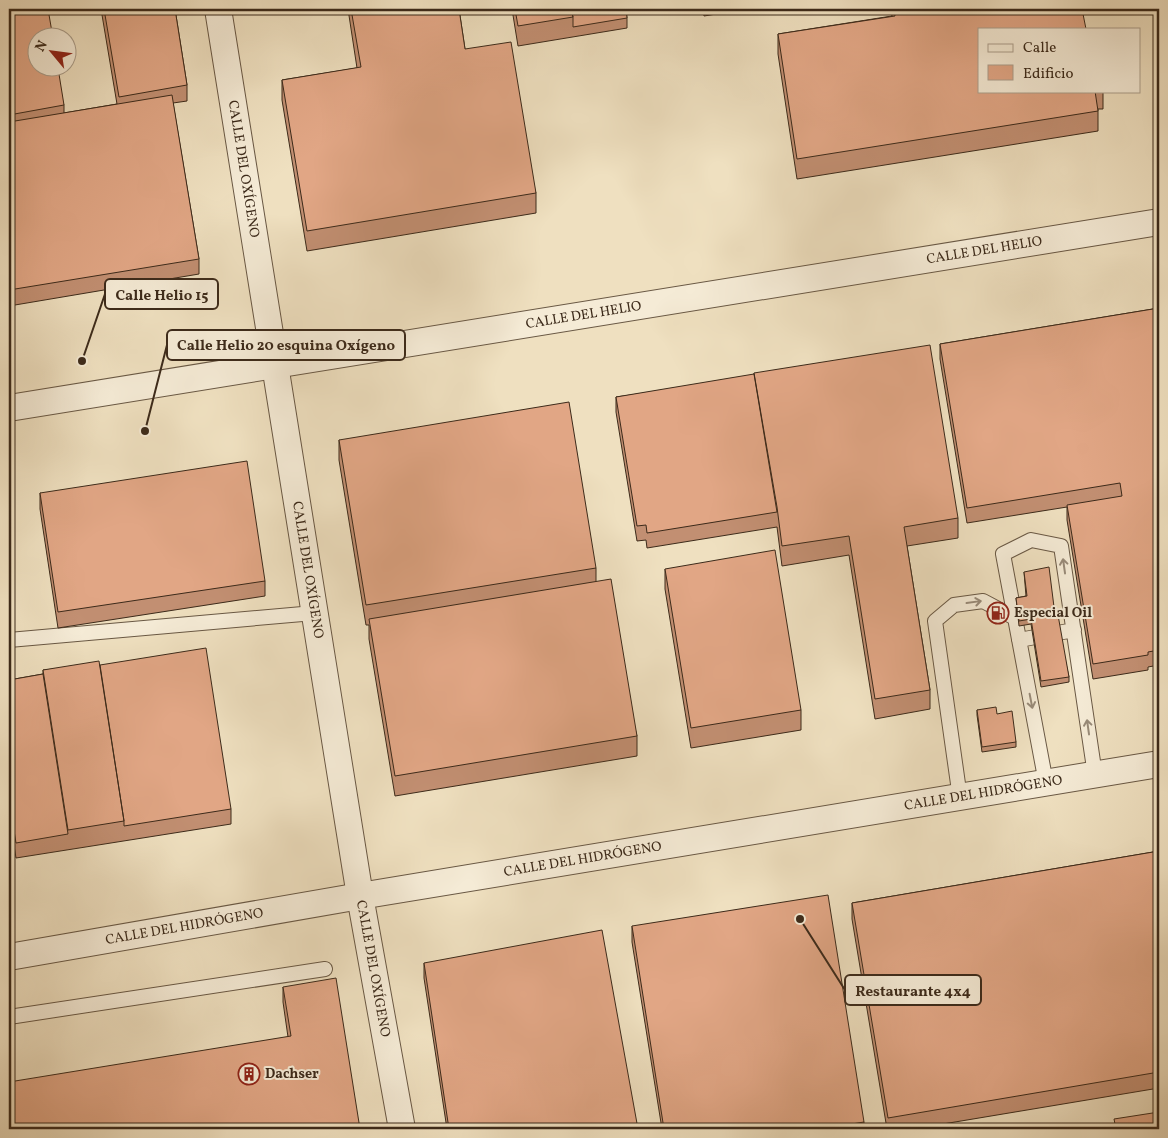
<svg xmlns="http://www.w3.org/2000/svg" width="1168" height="1138" viewBox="0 0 1168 1138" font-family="Vollkorn,serif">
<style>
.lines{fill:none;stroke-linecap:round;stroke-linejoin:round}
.service-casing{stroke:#695844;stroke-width:16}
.minor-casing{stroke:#695844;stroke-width:28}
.service{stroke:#f5ebd6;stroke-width:14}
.minor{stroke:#f5ebd6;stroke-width:26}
.wall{fill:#c28f72;stroke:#3c2a1a}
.building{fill:#e1a685;stroke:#3c2a1a}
.oneway{stroke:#988a78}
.labels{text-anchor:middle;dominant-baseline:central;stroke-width:4;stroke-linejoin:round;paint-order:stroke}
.street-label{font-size:14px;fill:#3c2a1a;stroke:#f5ebd6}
.poi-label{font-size:14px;font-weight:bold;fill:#3c2a1a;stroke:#f5ebd6;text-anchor:start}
.leader{fill:none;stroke:#3c2a1a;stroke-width:2}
.callout-dot{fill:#3c2a1a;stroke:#f5ebd6;stroke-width:2}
.callout{fill:#f5ebd6;stroke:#3c2a1a;stroke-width:2}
.callout-label{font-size:15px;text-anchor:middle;font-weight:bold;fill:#3c2a1a}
</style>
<rect width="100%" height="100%" fill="#efe0c0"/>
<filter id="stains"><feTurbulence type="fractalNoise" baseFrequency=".004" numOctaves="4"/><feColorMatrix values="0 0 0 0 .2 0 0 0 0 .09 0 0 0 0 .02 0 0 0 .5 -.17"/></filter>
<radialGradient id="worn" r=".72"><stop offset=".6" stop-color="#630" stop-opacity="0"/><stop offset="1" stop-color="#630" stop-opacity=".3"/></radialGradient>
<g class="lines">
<g class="service-casing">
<path id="service" d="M9 640 314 613
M1019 640 1074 630
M1046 783 1003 554 1031 540 1061 546 1095 775
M960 798 935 621 954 605 983 601 1015 618
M9 1017 325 969"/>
</g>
<g class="minor-casing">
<g id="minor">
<path id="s1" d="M218 9 360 896 402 1129"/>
<path id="s2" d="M9 408 1159 222"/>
<path id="s3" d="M9 957 360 896 1159 764"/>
</g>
</g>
<use href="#service" class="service"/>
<use href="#minor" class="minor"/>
</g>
<path class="wall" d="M9 9 64 105V113L117 104 101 9H175L187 85V101L173 103 199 259V274L9 306Z
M348 9H459L465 49 536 193V213L307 251 282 100V80L357 68Z
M512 9H626L627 18V28L518 46Z
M703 9H747L704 16Z
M891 9H1082L979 91H1103V109H1098V131L797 179 778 54V34L892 16Z
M1159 308V665L1148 667V670L1093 679 1067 520V507L967 523 940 359V344Z
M754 373 958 518V538L907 546 930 690V709L875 719 849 555 782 566 777 527 647 548 646 540 637 541 616 412V397L754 378Z
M339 440 596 568V582L637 736V756L395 796 369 639V625H366L339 460Z
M40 493 265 581V596L58 628 40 509Z
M665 569 801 710V730L691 748 665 589Z
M1024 572 1055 615 1069 677V682L1041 687 1031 624 1019 626 1016 598 1026 596Z
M100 665 231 809V824L16 858 9 814V680L43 674V670Z
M977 710 997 714 1016 742V747L982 752 977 715Z
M1159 851V1088L913 1129H887L852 919V903Z
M632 926 864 1122V1129H662L632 942Z
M424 963 638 1129H447L424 978Z
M283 987 360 1129 288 1037 283 1002Z"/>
<path class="building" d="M9 9H48L53 38H38V68H58L64 105 9 115Z
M104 9H175L187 85 119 97Z
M351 9H459L465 49 511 42 536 193 307 231 282 80 361 67Z
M515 9H571L573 17 518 26Z
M571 9H626L627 18 573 27V17Z
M894 9H1082L1086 29H979V91H1095L1098 111 797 159 778 34 895 16Z
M172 95 199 259 9 290V122Z
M1159 308V650L1148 652V655L1093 664 1067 505 1122 496 1120 483 967 508 940 344Z
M930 345 958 518 904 527 930 690 875 699 849 536 782 546 777 507 754 373Z
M754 374 777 512 647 533 646 525 637 526 616 397Z
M569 402 596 568 366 605 339 440Z
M247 461 265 581 58 612 40 493Z
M775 550 801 710 691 728 665 569Z
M1049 567 1055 615H1058L1069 677 1041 681 1031 619 1019 621 1016 598 1027 596 1024 572Z
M611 579 637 736 395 776 369 619Z
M206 648 231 809 124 826V821L100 665Z
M99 661 124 821 68 830 43 670Z
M43 674 68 834 16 843 9 799V680Z
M996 707 997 714 1012 711 1016 742 982 747 977 710Z
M1159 851V1072L888 1118 852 903Z
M828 895 864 1122 821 1129H664L632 926Z
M602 930 638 1129H449L424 963Z
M336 978 360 1129H9V1082L291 1036 283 987Z
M1159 1112V1129H1116L1114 1119Z"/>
<defs><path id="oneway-shaft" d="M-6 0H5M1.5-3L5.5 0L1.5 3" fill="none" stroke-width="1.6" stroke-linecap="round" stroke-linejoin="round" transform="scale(1.25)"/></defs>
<g class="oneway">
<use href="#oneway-shaft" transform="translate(1064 566) rotate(-98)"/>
<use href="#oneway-shaft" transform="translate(974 602) rotate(-8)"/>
<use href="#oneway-shaft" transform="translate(1031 701) rotate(79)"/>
<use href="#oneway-shaft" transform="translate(1088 727) rotate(-98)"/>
</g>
<defs>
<g id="fuel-ring" transform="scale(1.125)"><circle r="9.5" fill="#f5ebd6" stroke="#8f2418" stroke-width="1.5"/><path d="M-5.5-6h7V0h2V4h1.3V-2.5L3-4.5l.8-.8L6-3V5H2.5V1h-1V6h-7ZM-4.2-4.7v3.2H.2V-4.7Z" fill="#8f2418"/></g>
<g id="building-ring" transform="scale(1.125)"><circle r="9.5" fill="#f5ebd6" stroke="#8f2418" stroke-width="1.5"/><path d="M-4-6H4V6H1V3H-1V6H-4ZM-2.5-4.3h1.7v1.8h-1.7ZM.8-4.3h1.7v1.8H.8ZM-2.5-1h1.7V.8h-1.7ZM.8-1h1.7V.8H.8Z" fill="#8f2418"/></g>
</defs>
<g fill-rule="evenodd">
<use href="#fuel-ring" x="998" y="613"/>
<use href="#building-ring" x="249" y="1074"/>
</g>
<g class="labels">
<g class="street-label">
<text stroke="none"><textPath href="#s1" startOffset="162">CALLE DEL OXÍGENO</textPath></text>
<text stroke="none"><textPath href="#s2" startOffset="988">CALLE DEL HELIO</textPath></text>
<text stroke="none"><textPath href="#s2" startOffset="582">CALLE DEL HELIO</textPath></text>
<text stroke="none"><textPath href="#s1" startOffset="568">CALLE DEL OXÍGENO</textPath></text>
<text stroke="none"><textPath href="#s3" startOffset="988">CALLE DEL HIDRÓGENO</textPath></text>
<text stroke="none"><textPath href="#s3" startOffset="582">CALLE DEL HIDRÓGENO</textPath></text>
<text stroke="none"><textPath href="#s3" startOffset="178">CALLE DEL HIDRÓGENO</textPath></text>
<text stroke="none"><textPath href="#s1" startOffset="972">CALLE DEL OXÍGENO</textPath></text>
</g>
<g class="poi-label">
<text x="1014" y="613">Especial Oil</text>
<text x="265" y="1074">Dachser</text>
</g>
</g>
<path class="leader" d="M82 361L105 294M145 431L167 345M800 919L845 990"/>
<g class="callout-dot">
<circle cx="82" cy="361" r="5"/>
<circle cx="145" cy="431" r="5"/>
<circle cx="800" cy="919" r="5"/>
</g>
<g class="callout">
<rect x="105" y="279" width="113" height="30" rx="5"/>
<rect x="167" y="330" width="238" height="30" rx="5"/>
<rect x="845" y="975" width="136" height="30" rx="5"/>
</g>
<g class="callout-label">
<text x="162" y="300">Calle Helio 15</text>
<text x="286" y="350">Calle Helio 20 esquina Oxígeno</text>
<text x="913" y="996">Restaurante 4x4</text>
</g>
<rect width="1168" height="1138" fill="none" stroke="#efe0c0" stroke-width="30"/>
<rect x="10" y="10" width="1148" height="1118" fill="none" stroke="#3c2a1a" stroke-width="2.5"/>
<rect x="15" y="15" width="1138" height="1108" fill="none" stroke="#3c2a1a"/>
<rect x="978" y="28" width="162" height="65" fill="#f5ebd6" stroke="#ab9e8b"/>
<rect x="988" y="44" width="25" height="8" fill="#f5ebd6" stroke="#ab9e8b"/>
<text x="1023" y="52" font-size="15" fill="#3c2a1a">Calle</text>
<rect x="988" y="65" width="25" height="15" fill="#e1a685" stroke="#ab9e8b"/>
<text x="1023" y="78" font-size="15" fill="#3c2a1a">Edificio</text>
<g transform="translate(52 52) rotate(299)"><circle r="24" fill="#f5ebd6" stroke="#ab9e8b"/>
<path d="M0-4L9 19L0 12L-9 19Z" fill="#8f2418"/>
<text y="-8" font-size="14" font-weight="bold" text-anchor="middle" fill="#3c2a1a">N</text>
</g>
<rect width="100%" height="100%" filter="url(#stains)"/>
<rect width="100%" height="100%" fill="url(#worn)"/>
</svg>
